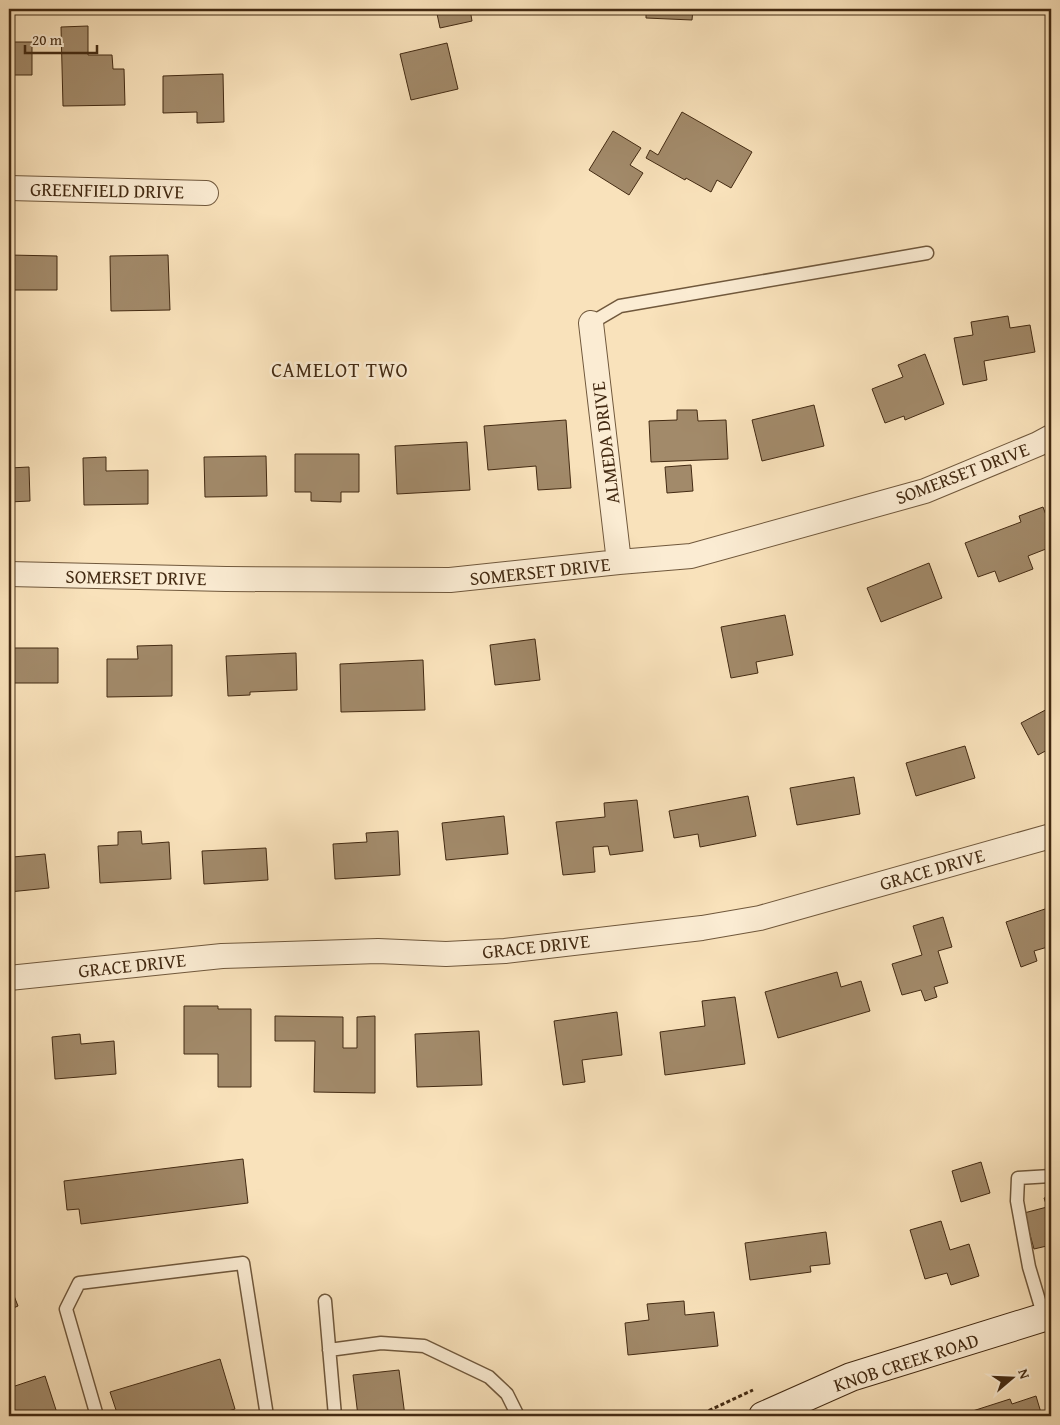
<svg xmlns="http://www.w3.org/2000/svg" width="1060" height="1425" viewBox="0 0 1060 1425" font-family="'Gentium Book Plus',serif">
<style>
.building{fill:#a28a6a;stroke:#432a12}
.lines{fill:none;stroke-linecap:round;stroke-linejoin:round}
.service-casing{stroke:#70583c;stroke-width:15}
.minor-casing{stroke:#70583c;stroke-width:26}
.secondary-casing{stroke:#432a12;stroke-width:30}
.path{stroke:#432a12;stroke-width:3;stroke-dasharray:4 2.5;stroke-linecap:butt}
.service{stroke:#fbecd3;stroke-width:12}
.minor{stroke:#fbecd3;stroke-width:24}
.secondary{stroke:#fbecd3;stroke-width:28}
.labels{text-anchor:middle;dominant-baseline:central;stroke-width:5;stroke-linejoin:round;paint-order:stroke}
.street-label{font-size:19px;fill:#432a12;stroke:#fbecd3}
.neighbourhood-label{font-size:20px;letter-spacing:1px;fill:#432a12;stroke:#fbecd3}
</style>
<rect width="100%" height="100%" fill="#f9e2bb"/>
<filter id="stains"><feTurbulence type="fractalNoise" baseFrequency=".004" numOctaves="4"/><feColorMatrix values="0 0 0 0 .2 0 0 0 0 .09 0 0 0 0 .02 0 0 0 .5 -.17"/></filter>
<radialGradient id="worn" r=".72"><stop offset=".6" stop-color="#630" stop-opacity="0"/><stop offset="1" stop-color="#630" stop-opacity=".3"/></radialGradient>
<path class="building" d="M436 9H470L472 21 440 28Z
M646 9H693L692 20 646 18Z
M88 26V55H112L113 69H124L125 105 63 106 61 27Z
M9 42H32V75H9Z
M447 43 458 89 411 100 400 54Z
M223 74 224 122 197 123V112L163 113V76Z
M682 112 752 152 731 188 717 180 711 192 686 178 685 180 646 158 650 150 658 155Z
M613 131 641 148 630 165 643 173 629 195 589 170Z
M9 255 57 256V290H9Z
M168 255 170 310 111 311 110 256Z
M1008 316 1010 328 1030 325 1035 352 984 361 987 380 963 385 954 338 973 335 971 322Z
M925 354 944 404 905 420 904 416 885 423 872 389 903 377 898 365Z
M814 405 824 446 762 461 752 420Z
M677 410H697L698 421 726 420 728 459 651 462 649 421 677 420Z
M566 420 571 488 538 490 536 466 488 470 484 426Z
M467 442 470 490 397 494 395 446Z
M295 454H359V492H341V502L311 501V492H295Z
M266 456 267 496 205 497 204 457Z
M106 457V471L148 470V504L84 505 83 458Z
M691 465 693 491 667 493 665 467Z
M29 467 30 501 9 502V468Z
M1043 507 1051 528V547L1028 556 1033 569 999 582 995 571 978 577 965 543 1021 522 1019 516Z
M929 563 942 598 881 622 867 588Z
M785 615 793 655 756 662 758 673 731 678 721 627Z
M535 639 540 680 495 685 490 645Z
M172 645V696L107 697V659H138L137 646Z
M9 648H58V683H9Z
M296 653 297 690 250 692V695L228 696 226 656Z
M423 660 425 710 341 712 340 664Z
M1051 707V748L1038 755 1021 723Z
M965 746 975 778 916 796 906 763Z
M854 777 860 814 797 825 790 788Z
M748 796 756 836 700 847 698 834 674 838 669 811Z
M637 800 643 851 610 855 608 846 593 847 595 872 563 875 556 822 605 817 604 803Z
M504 816 508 854 446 860 442 823Z
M141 831 142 844 169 842 171 879 100 883 98 846 118 845V832Z
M398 831 400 875 335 879 333 844 367 842 366 833Z
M9 844H12L13 857 45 854 49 888 9 892Z
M266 848 268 880 204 884 202 851Z
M1051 907V946L1034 951 1037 961 1021 967 1006 922Z
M943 917 952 947 938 951 948 983 934 987 937 997 925 1001 921 990 902 995 892 964 922 955 913 926Z
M837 972 841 987 861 981 870 1011 778 1038 765 992Z
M735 997 745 1064 665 1075 660 1032 705 1026 702 1001Z
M184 1006H218V1009H251V1087H218V1054H184Z
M617 1012 622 1055 582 1060 585 1082 563 1085 554 1021Z
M275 1016 343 1017V1048H357V1017L375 1016V1093L314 1092 315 1041H275Z
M479 1031 482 1085 417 1087 415 1034Z
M80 1034 81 1044 114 1041 116 1074 55 1079 52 1037Z
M9 1037 11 1080H9Z
M243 1159 248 1203 81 1224 79 1209 67 1210 64 1181Z
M981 1162 990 1193 961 1202 952 1171Z
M1051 1196V1245L1034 1249 1024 1213 1047 1207 1044 1198Z
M941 1221 950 1250 969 1244 979 1276 951 1285 947 1273 925 1279 910 1230Z
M826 1232 830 1264 810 1266 811 1272 750 1280 745 1243Z
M9 1283 18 1306 9 1310Z
M684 1301 685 1315 714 1312 718 1346 628 1355 625 1323 649 1320 647 1304Z
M220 1359 235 1409 212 1416H118L110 1392Z
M399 1370 405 1416H358L353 1375Z
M45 1376 58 1416H9V1388Z
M1036 1396 1042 1416H957L1010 1399 1012 1404Z"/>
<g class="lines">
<g class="service-casing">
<path id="service" d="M591 323 620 306 927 253
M325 1301 335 1416
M1044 1317 1029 1267 1017 1201 1018 1178 1051 1176
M329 1350 381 1343 424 1346 489 1377 507 1394 518 1416
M97 1416 66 1309 79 1283 243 1263 267 1416"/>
</g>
<g class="minor-casing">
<path id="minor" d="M9 188 206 193
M591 323 619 562
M9 574 226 579 450 580 619 562 691 556 925 491 1038 444 1051 437
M9 978 222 956 378 951 446 954 505 951 702 928 760 918 1051 836"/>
</g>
<g class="secondary-casing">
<path id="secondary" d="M763 1416 851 1377 1051 1315"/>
</g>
<path class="path" d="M697 1416 753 1390"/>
<use href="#service" class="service"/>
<use href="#minor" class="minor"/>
<use href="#secondary" class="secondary"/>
</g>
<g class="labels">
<g class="street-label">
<text transform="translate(107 190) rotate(1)">GREENFIELD DRIVE</text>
<text transform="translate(605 443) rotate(-97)">ALMEDA DRIVE</text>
<text transform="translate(962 473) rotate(-21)">SOMERSET DRIVE</text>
<text transform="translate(540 571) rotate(-6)">SOMERSET DRIVE</text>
<text transform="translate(136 577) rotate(1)">SOMERSET DRIVE</text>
<text transform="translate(932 869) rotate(-16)">GRACE DRIVE</text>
<text transform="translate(536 946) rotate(-6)">GRACE DRIVE</text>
<text transform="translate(132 965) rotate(-6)">GRACE DRIVE</text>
<text transform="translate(906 1362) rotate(-18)">KNOB CREEK ROAD</text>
</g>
<g class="neighbourhood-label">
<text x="340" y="369">CAMELOT TWO</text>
</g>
</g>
<rect width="1060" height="1425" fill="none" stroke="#f9e2bb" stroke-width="30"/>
<rect x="10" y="10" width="1040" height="1405" fill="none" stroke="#432a12" stroke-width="2.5"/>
<rect x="15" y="15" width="1030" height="1395" fill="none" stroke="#432a12"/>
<g transform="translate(1012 1378) rotate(71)" stroke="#fbecd3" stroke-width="4" paint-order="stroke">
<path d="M0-4L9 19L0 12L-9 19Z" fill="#432a12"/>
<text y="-8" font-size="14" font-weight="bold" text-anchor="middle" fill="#432a12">N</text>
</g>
<path d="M25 45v8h72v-8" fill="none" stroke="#432a12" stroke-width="2.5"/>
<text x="32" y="45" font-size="15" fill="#432a12" stroke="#fbecd3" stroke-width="4" paint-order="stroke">20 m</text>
<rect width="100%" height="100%" filter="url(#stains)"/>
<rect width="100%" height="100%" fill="url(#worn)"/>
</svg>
